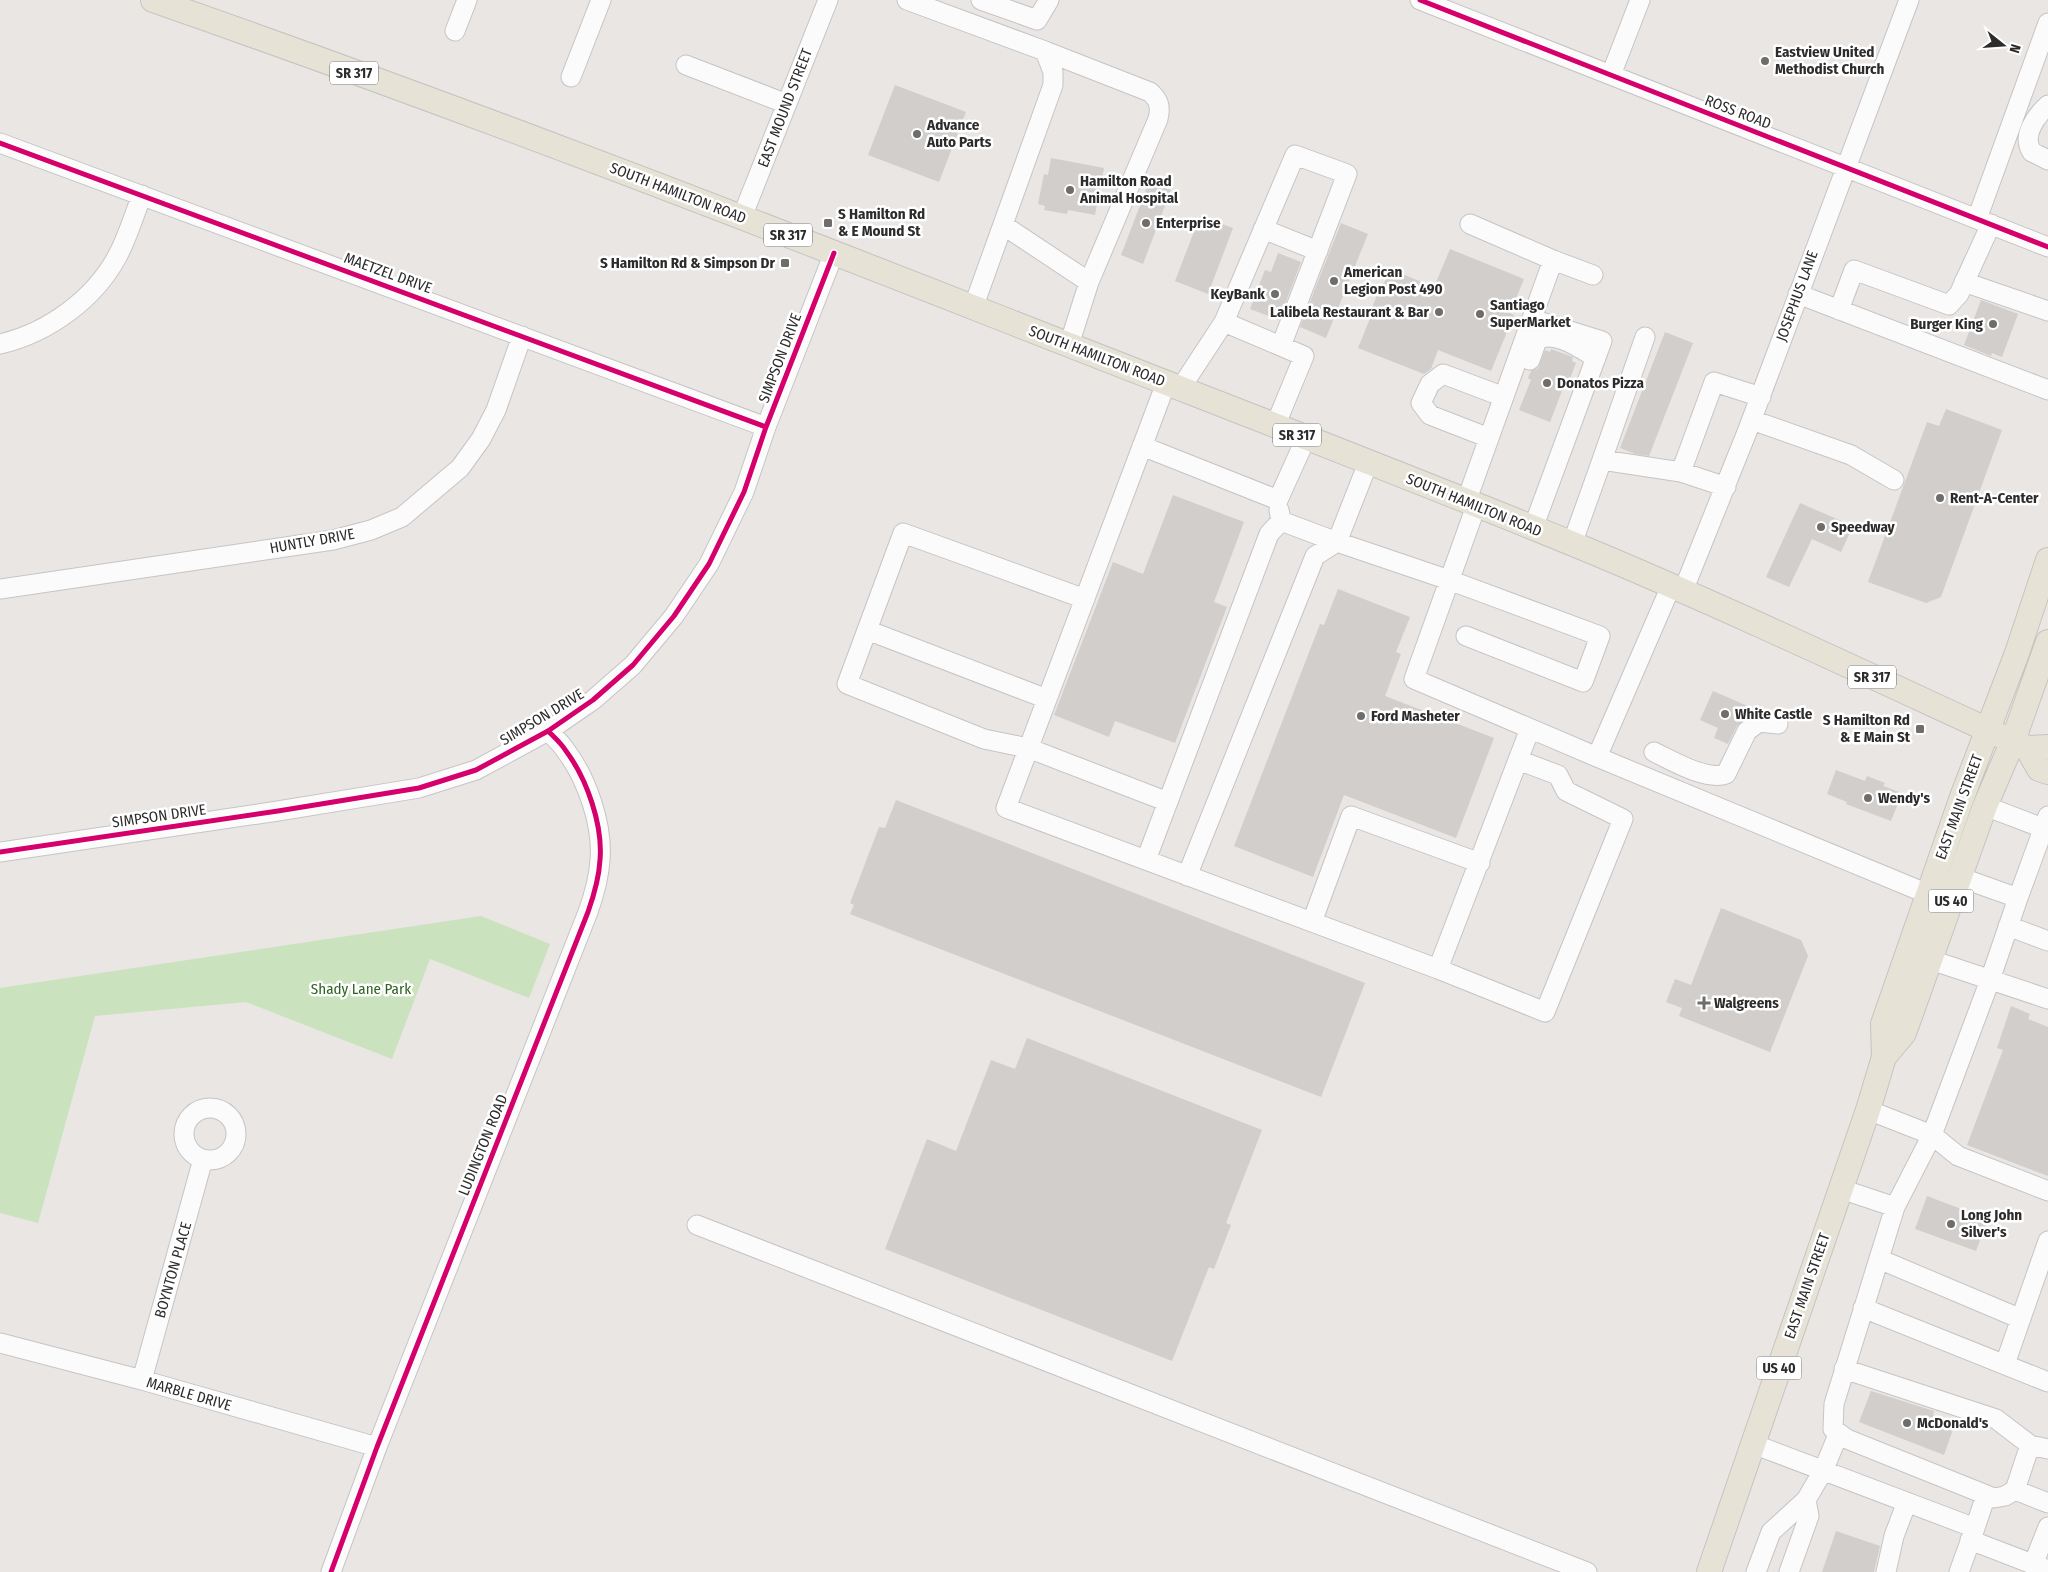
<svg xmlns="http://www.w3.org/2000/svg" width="2048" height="1572" viewBox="0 0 2048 1572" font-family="'Fira Sans Condensed',sans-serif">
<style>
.green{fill:#cbe2bf}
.building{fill:#d1cecc}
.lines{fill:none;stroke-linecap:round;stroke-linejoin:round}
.minor-casing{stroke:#c6c4c5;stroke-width:21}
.major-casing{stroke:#c5c4c2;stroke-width:26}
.minor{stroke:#fcfbfb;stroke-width:19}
.major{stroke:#e6e3d6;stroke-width:24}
.cycleway-casing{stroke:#fff;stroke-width:8}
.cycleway{stroke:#d6006c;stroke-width:5}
.poi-dot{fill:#6e6d6c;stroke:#fff;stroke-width:2}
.labels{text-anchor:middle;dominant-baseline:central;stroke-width:5;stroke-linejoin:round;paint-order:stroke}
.shield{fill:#fff;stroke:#6b6b6b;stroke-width:1}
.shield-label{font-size:14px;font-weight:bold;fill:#2c2c2c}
.poi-label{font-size:15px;font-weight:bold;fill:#2c2c2c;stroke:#fff;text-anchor:start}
.street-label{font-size:15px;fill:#2c2c2c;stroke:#fff}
.park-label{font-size:15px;fill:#2c6421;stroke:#fff}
</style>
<rect width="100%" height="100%" fill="#e9e6e3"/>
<path class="green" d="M481 916 550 944 529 998 430 959 392 1059 246 1002 95 1016 38 1223 0 1213V988Z"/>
<path class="building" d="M895 85 966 112 939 182 868 155Z
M1051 158 1104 168 1095 215 1068 210 1067 214 1044 210 1045 206 1038 204 1044 174 1048 175Z
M1149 182 1171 190 1143 264 1121 255Z
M1200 216 1233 228 1208 294 1175 281Z
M1341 223 1368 234 1326 338 1300 327Z
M1450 249 1524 279 1510 313 1514 315 1491 371 1438 350 1431 369 1424 374 1358 348 1373 311 1371 310 1382 283H1384L1390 269 1434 287Z
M1278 253 1301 262 1279 320 1250 309 1265 270 1271 272Z
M1981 300 2018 314 2002 357 1992 353 1991 356 1964 345Z
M1665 332 1693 343 1649 456 1635 454 1620 448Z
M1551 349 1573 357 1572 361 1576 363 1568 384 1565 383 1550 422 1519 410 1531 380 1528 378 1531 371 1538 368 1545 350 1550 352Z
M1946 409 2002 430 1941 597 1926 603 1868 582 1927 422 1939 426Z
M1173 495 1244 522 1214 602 1227 607 1175 743 1115 721 1109 737 1054 715 1113 562 1143 574Z
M1800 503 1853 526 1841 552 1812 539 1789 587 1766 577Z
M1338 589 1410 617 1396 652 1401 654 1385 696 1494 738 1456 838 1344 795 1313 877 1234 846 1320 624 1324 625Z
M1713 691 1750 707 1745 719 1737 726 1728 744 1714 738 1718 728 1700 720Z
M1836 770 1865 781 1867 776 1885 783 1883 786 1902 793 1891 821 1846 804 1847 802 1827 794Z
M896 800 1365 983 1321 1097 850 914 854 905 850 903 879 827 885 828Z
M1721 908 1801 940 1808 956 1770 1052 1679 1016 1682 1008 1666 1002 1675 979 1691 985Z
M2011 1006 2030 1014 2028 1019 2048 1027V1176L1967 1145 2003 1050 1997 1048Z
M1027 1038 1262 1130 1226 1223 1231 1225 1214 1269 1209 1267 1172 1361 885 1249 927 1139 956 1151 991 1060 1015 1069Z
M1927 1196 1988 1219 1976 1251 1915 1229Z
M1871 1391 1934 1411 1933 1415 1955 1424 1944 1455 1859 1422Z
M1836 1531 1880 1546 1874 1572H1822Z"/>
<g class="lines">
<g class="minor-casing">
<path id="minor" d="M907 0 1045 51 1053 72V85L973 308
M981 0 1037 20 1049 0
M1420 0 2048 247
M455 31 467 0
M1045 51 1150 92C1159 100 1161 107 1158 119L1089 282
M686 65 787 104
M1611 75 1640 0
M571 77 601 0
M2048 105C2036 116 2021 136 2032 152L2048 160
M0 143 766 427
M742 217 828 0
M1977 219 2048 23
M1003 225 1089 282 1069 345
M1263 229 1318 251
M1553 260 1593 275
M1964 282 2048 311
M1798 294 2048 390
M1839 310 1854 270 1949 305 1959 294 1991 224
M1532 319 1602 341 1533 528
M1224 322 1295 155 1347 174 1281 346
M0 344C48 333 95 299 118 255 128 236 134 215 142 195
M1530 360 1537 340C1555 330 1580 348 1596 358
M1166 383 1006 808 1438 969 1545 1012 1623 819 1566 791 1558 775 1518 760 1530 729
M1180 389 1224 322 1304 356 1275 426
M1752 420 1851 455 1894 480
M1489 438 1430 415 1421 403 1430 384 1443 374 1504 397
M1142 446 1278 500 1306 438
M1602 460 1645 337
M1368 463 1337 542 1449 580 1600 636 1583 682 1466 636
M1681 472 1726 487
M1466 502 1553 260 1470 224
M1476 506 1414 679 1597 757
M1279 510 1281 521 1337 542
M1572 544 1602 460 1681 472 1714 382 1761 397
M1671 586 1597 757 1928 894
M0 589 333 540 371 530 402 517 460 468 481 439 496 410 522 336
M1683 591 1747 432 1909 0
M1085 599 903 533 847 684 984 739 1028 748 1168 802
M867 630 1047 699
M1654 752C1673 761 1706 781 1726 774L1747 731 1759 722 1778 724
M1985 806 2048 830
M0 852 278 811 419 788 476 770 548 731 593 700 633 665 674 616 709 564 744 492 766 427 834 253
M1146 860 1269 534 1281 521
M1187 876 1315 556 1337 542
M1959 877 2018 898 2048 816
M1312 922 1351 816 1480 863
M2008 926 2048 941
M1931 960 2048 999
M1438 969 1518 760
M184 1134a26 26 0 1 1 52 0a26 26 0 1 1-52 0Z
M1868 1110 1932 1135 1990 980 2018 898
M1841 1189 1895 1207 1932 1135 1958 1156 2048 1191
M1895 1207 1834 1404 1833 1429 1847 1439 1994 1498 2005 1496 2015 1490 2030 1445
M697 1225 1587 1572
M1879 1259 2021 1319
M1863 1308 2048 1382
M0 1343 142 1380 377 1447
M2005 1364 2048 1241
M1844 1369 1996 1419 2030 1445 2048 1449
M142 1380 203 1159
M1753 1444 1975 1528 1959 1572
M2015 1490 2048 1503
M1975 1528 1986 1495
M1970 1540 2048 1570
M2033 1565 2048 1527
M331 1572 377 1447 588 912C594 895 599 878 600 860 603 825 587 779 566 751 561 743 554 737 548 731
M1756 1572 1771 1532 1806 1500 1823 1471 1838 1435
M1789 1572 1809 1516 1806 1500
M1886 1572 1894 1536 1907 1502"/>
</g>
<g class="major-casing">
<path id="major" d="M153 0C437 99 718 207 998 317 1193 394 1389 468 1583 548 1732 610 1879 680 2027 748L2048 747
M2027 748 2039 769 2048 772
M1884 1057 1904 1033 1985 806 2013 741 2048 642
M1709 1572 1868 1110 1884 1057 1883 1024 1962 797 2017 653 2048 560"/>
</g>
<use href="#minor" class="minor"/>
<use href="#major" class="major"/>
<g class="cycleway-casing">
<path id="cycleway" d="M1420 0 2048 247
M0 143 766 427
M0 852 278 811 419 788 476 770 548 731 593 700 633 665 674 616 709 564 744 492 766 427 834 253
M331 1572 377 1447 588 912C594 895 599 878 600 860 603 825 587 779 566 751 561 743 554 737 548 731"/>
</g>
<use href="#cycleway" class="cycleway"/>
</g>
<g class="poi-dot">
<circle cx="1765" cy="61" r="5"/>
<circle cx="917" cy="134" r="5"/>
<circle cx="1070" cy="190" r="5"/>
<rect x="823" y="218" width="10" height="10" rx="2.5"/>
<circle cx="1146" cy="223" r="5"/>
<rect x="780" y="258" width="10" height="10" rx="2.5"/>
<circle cx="1334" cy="281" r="5"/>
<circle cx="1275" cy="294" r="5"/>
<circle cx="1439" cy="312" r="5"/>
<circle cx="1480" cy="314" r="5"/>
<circle cx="1993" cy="324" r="5"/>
<circle cx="1547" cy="383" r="5"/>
<circle cx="1940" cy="498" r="5"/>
<circle cx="1821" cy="527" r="5"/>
<circle cx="1725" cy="714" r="5"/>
<circle cx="1361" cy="716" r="5"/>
<rect x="1915" y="724" width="10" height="10" rx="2.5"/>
<circle cx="1868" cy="798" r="5"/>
<path d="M1701.5 995.5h5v5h5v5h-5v5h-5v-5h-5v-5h5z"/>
<circle cx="1951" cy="1224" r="5"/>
<circle cx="1907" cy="1423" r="5"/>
</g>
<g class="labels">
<g class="shield">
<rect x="330" y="61.5" width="48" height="23" rx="4"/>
<rect x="764" y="223.5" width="48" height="23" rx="4"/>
<rect x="1273" y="423.5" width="48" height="23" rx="4"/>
<rect x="1848" y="665.5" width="48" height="23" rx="4"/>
<rect x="1928.5" y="889.5" width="45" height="23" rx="4"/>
<rect x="1756.5" y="1356.5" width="45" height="23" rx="4"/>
</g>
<g class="shield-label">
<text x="354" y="73">SR 317</text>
<text x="788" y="235">SR 317</text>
<text x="1297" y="435">SR 317</text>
<text x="1872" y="677">SR 317</text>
<text x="1951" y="901">US 40</text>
<text x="1779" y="1368">US 40</text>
</g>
<g class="poi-label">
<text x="1775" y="52">Eastview United<tspan x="1775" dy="17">Methodist Church</tspan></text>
<text x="927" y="125">Advance<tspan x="927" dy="17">Auto Parts</tspan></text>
<text x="1080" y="181">Hamilton Road<tspan x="1080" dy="17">Animal Hospital</tspan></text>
<text x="838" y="214">S Hamilton Rd<tspan x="838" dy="17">&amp; E Mound St</tspan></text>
<text x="1156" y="223">Enterprise</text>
<text x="775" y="263" text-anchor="end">S Hamilton Rd &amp; Simpson Dr</text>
<text x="1344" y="272">American<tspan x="1344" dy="17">Legion Post 490</tspan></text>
<text x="1265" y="294" text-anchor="end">KeyBank</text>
<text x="1490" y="305">Santiago<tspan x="1490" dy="17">SuperMarket</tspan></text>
<text x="1429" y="312" text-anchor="end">Lalibela Restaurant &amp; Bar</text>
<text x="1983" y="324" text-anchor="end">Burger King</text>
<text x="1557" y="383">Donatos Pizza</text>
<text x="1950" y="498">Rent-A-Center</text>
<text x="1831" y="527">Speedway</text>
<text x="1735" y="714">White Castle</text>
<text x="1371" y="716">Ford Masheter</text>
<text x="1910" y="720" text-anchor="end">S Hamilton Rd<tspan x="1910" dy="17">&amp; E Main St</tspan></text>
<text x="1878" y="798">Wendy's</text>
<text x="1714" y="1003">Walgreens</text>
<text x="1961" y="1215">Long John<tspan x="1961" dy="17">Silver's</tspan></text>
<text x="1917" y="1423">McDonald's</text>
</g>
<g class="street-label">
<text transform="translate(785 108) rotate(-69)">EAST MOUND STREET</text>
<text transform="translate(1738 112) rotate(21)">ROSS ROAD</text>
<text transform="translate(678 193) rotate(21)">SOUTH HAMILTON ROAD</text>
<text transform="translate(388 273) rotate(20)">MAETZEL DRIVE</text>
<text transform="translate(1797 296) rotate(-70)">JOSEPHUS LANE</text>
<text transform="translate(1097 356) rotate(21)">SOUTH HAMILTON ROAD</text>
<text transform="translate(780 358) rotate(-69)">SIMPSON DRIVE</text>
<text transform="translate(1474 505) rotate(22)">SOUTH HAMILTON ROAD</text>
<text transform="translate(312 541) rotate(-10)">HUNTLY DRIVE</text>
<text transform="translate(542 717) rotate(-31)">SIMPSON DRIVE</text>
<text transform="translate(1959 807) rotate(-70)">EAST MAIN STREET</text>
<text transform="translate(159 816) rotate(-8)">SIMPSON DRIVE</text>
<text transform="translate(483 1145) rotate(-68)">LUDINGTON ROAD</text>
<text transform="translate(173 1270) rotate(-74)">BOYNTON PLACE</text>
<text transform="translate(1807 1286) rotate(-71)">EAST MAIN STREET</text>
<text transform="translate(189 1394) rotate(16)">MARBLE DRIVE</text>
</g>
<g class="park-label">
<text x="361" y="989">Shady Lane Park</text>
</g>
</g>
<g transform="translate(2003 45) rotate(107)" stroke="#ffffff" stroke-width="4" paint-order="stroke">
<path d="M0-4L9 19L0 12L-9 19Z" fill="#2c2c2c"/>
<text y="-8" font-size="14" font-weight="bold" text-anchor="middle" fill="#2c2c2c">N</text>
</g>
</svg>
